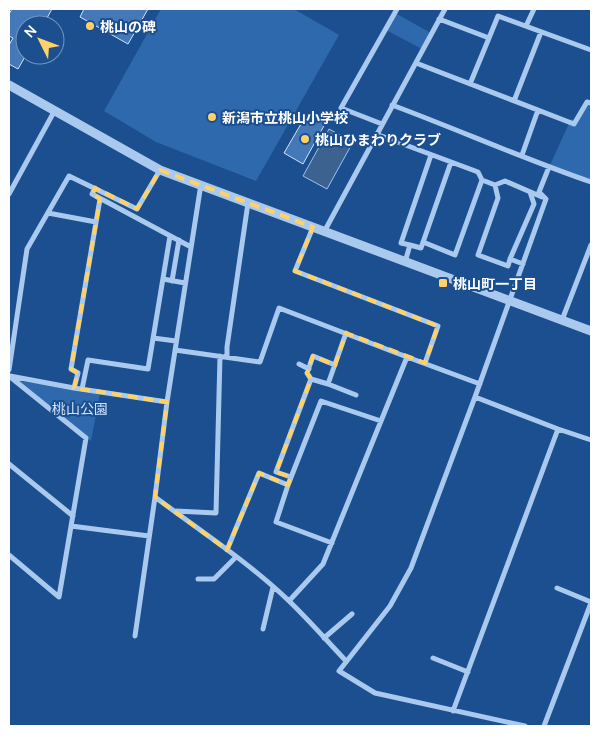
<svg xmlns="http://www.w3.org/2000/svg" width="600" height="735" viewBox="0 0 600 735" font-family="Manrope,'Noto Sans JP',sans-serif">
<style>
.green{fill:#2e69ad}
.water{fill:#3c6290;stroke:#9cc4f0}
.building{fill:#4478b7;stroke:#cfe3fa}
.lines{fill:none;stroke-linecap:round;stroke-linejoin:round}
.minor{stroke:#a9c9ee;stroke-width:5}
.tertiary{stroke:#a9c9ee;stroke-width:9}
.marked{fill:none;stroke:#ffd166;stroke-width:4;stroke-dasharray:10 6;stroke-linejoin:round}
.poi-dot{fill:#ffd166;stroke:#1b4f8f;stroke-width:2}
.labels{text-anchor:middle;dominant-baseline:central;stroke-width:4;stroke-linejoin:round;paint-order:stroke}
.poi-label{font-size:14px;font-weight:bold;fill:#fff;stroke:#1b4f8f;text-anchor:start}
.park-label{font-size:14px;fill:#cfe3fa;stroke:#1b4f8f}
</style>
<rect width="100%" height="100%" fill="#1b4f8f"/>
<path class="green" d="M161 9H294L339 35 256 181 156 142 104 111Z
M395 13 431 33 422 49 386 30Z
M586 101 591 103V180L550 165 571 119 574 120Z
M14 380 100 393 91 441Z"/>
<path class="water" d="M329 129 353 142 327 189 303 176Z"/>
<path class="building" d="M12 9H52L43 25H25L26 55 18 69 9 64V45L13 38 9 36V14Z
M84 9H148L128 44 80 17Z
M305 117 310 120 312 117 325 124 303 164 284 153Z"/>
<g class="lines">
<path class="minor" d="M439 19 489 38 498 16 591 50
M526 26 534 9
M416 63 574 124 587 102 591 103
M470 84 489 38
M514 101 541 32
M392 105C459 130 524 159 591 182
M382 124 341 108 397 9
M376 134 478 172 482 180 495 185 505 181 542 197
M522 155 538 110
M201 184 167 402 155 497C199 530 247 561 288 600 308 619 327 641 346 661
M495 185 498 198 478 255 508 266 510 259
M95 188 92 194 191 247
M9 194 55 110
M48 213 96 222
M313 227 295 271 438 326 425 363
M324 232 445 9
M423 242 455 255 482 180
M410 245 421 248 451 162
M405 262 410 245 401 243 431 155
M523 264 510 259 534 204 530 192
M163 279 185 283
M172 281 179 240
M562 320 591 245
M346 333 328 384 356 395
M153 338 176 341
M175 350 260 362 279 308 407 357
M227 357V347L248 203
M299 364 309 369
M9 370 27 249 69 176 137 209 160 170
M9 376 86 438 59 597 9 555
M10 376 74 388 167 402
M328 384 311 379 307 373 313 356 335 365
M74 388 78 373 71 369 100 199
M82 389 88 360 148 369 170 236
M475 397 558 429
M9 464 73 516
M291 477 276 472 311 379
M288 485 276 522 332 543
M176 511 216 513 220 356
M71 526 149 536
M227 550 259 473 288 485 321 401 381 421 407 357 480 384
M198 579H214L236 557
M557 588 591 602
M289 601 323 564 381 421
M263 629 273 587
M135 636 155 497
M324 638 352 614
M433 658 468 672
M453 711 558 429 591 440
M525 726 375 693 339 671 390 606 411 568 475 397 546 199 539 192 549 167
M544 726 591 603"/>
<path class="tertiary" d="M9 85 160 170 591 331"/>
</g>
<path class="marked" d="M160 170 313 227 295 271 438 326 425 363 346 333 335 365 313 356 307 373 311 379 276 472 291 477 288 485 259 473 227 550 155 497 167 402 74 388 78 373 71 369 100 199 92 194 95 188 137 209Z"/>
<g class="poi-dot">
<circle cx="90" cy="26" r="5"/>
<circle cx="212" cy="117" r="5"/>
<circle cx="305" cy="139" r="5"/>
<rect x="438" y="278" width="10" height="10" rx="2.5"/>
</g>
<g class="labels">
<g class="poi-label">
<text x="100" y="26">桃山の碑</text>
<text x="222" y="117">新潟市立桃山小学校</text>
<text x="315" y="139">桃山ひまわりクラブ</text>
<text x="453" y="283">桃山町一丁目</text>
</g>
<g class="park-label">
<text x="80" y="408">桃山公園</text>
</g>
</g>
<rect width="600" height="735" fill="none" stroke="#ffffff" stroke-width="20"/>
<g transform="translate(40 40) rotate(312)"><circle r="24" fill="#1b4f8f" stroke="#7695bc"/>
<path d="M0-4L9 19L0 12L-9 19Z" fill="#ffd166"/>
<text y="-8" font-size="14" font-weight="bold" text-anchor="middle" fill="#ffffff">N</text>
</g>
</svg>
